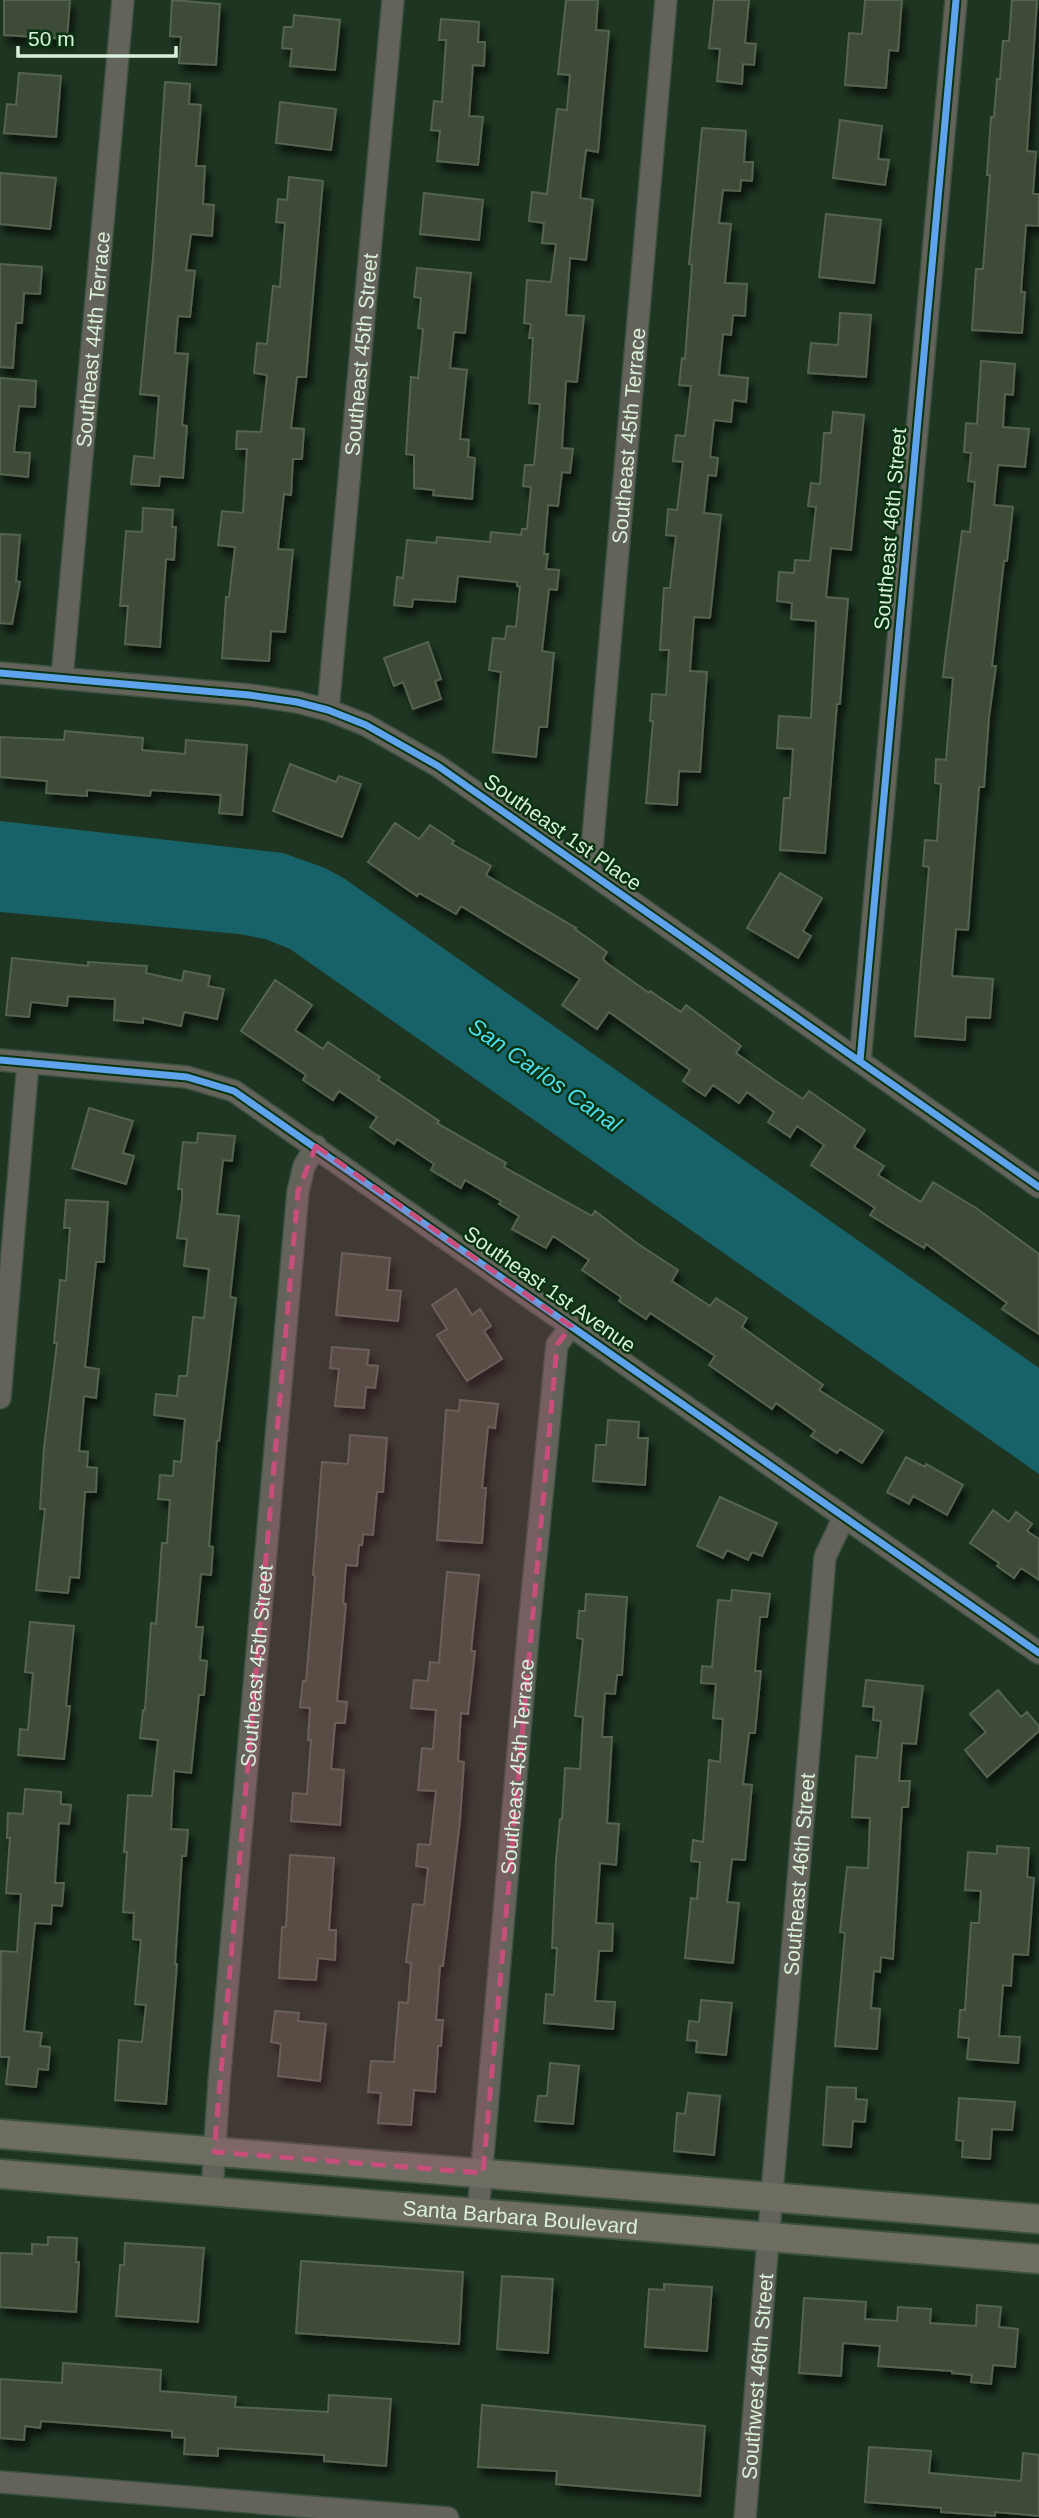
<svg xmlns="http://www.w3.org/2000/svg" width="1039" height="2518" viewBox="0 0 1039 2518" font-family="Arial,sans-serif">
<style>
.water{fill:#176269}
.building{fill:#3d4b38;stroke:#546350;stroke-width:2;filter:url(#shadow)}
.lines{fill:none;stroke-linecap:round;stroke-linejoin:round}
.minor-casing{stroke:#3e5140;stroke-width:24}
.secondary-casing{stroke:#3e5140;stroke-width:32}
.minor{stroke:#63635a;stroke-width:21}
.secondary{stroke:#6e6d62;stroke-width:28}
.cycleway-casing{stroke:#093311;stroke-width:11}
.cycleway{stroke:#60a3ed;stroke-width:7}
.marked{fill:#c84e7b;fill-opacity:0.2;stroke:#c84e7b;stroke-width:5;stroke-dasharray:14 9;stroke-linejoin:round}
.labels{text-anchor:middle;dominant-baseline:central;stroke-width:5;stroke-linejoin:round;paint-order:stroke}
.street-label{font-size:21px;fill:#daf0da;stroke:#093311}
.water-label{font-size:23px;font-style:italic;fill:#4ddeee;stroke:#093311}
</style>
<defs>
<filter id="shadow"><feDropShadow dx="4.5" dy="8" stdDeviation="3.5" flood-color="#0009"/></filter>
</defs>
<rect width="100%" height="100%" fill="#1e3521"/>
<path class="water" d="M0 821 283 853 325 868 345 879 1039 1368V1474L290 949 265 939 239 934 0 912Z"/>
<path class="building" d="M4 0H70L67 39 4 35Z
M172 0 220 4 216 65 179 63 181 37 170 36Z
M566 0H598L596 30 609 31 598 152 586 150 580 198 593 200 586 260 570 258 566 315 584 316 577 382 566 381 562 448 573 449 570 473 562 472 558 506 548 505 544 554H548L546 569 559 570 557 590 549 589 542 651 554 653 547 727H539L536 757 493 752 501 672 489 670 493 638 505 639 507 626 516 627 520 587 517 586V582L458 576 455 602 413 599 412 607 394 605 397 577 403 578 407 540 436 543 437 537 490 542 491 532 521 535 522 529H527L531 487 523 486 525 465H534L540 404 529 403 533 338H529L531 324 524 323 527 280 551 282 556 244 542 243 544 223 529 221 532 192 547 194 557 109 567 110 570 75 558 74Z
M714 0H749L745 43 756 44 754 65 743 64 742 84 717 81 720 49 709 48Z
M865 0H902L898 51 889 50 886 88 845 85 849 33 862 34Z
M1012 0H1037L1027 151 1036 152 1033 194H1039V226L1026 225 1021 292H1025L1022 333 972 330 976 269H983L990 175H987L991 117H994L997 79H1000L1003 41H1009Z
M294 15 340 20 335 70 290 66 292 49 282 48 284 27H293Z
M441 19 479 22 478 42H485L484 66 473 65 469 116 483 117 478 165 437 161 440 131 431 130 434 101 442 102 446 40H439Z
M19 73 61 76 56 137 4 133 7 104 16 105Z
M165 82 190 84 189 104 201 105 196 166H205L203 204 214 205 212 236 191 234 186 270 195 271 190 317 178 316 175 353 188 354 182 425 187 426 183 478 160 476 159 486 131 484 134 456 154 458 159 396 140 394 153 258Z
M280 102 336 109 331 150 276 143Z
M840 120 882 126 878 159 889 160 885 185 833 178Z
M702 128 746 131 744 162H753L752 181 741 180 740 191 723 190 719 223 731 224 725 283 747 284 745 316 733 315 731 335 723 334 719 375 748 378 746 402 733 400 731 422 714 420 710 457 718 458 716 476 708 475 704 513 721 515 710 618 694 617 690 671 707 672 700 772 679 771 677 805 646 803 653 721H650L652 694 666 695 669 650H660L664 588H670L676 536 666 535 668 509 677 510 683 462 673 461 676 435 685 436 691 386 679 385 682 358 685 359 692 265 689 264Z
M0 173 56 178 50 229 0 224Z
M289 177 323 181 306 377H297L291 428 304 429 302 459H293L291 495 284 494 278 549 293 550 285 632 271 631 269 661 222 658 226 597H229L235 547 218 545 222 511 243 513 247 449H236L237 431 261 432 267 375 254 373 257 343 267 344 273 286 280 287 285 223 276 222 278 199 287 200Z
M424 193 483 200 479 240 420 234Z
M826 214 881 220 874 283 819 277Z
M0 264 42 267 40 294 24 293 22 323H16L13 368 0 367Z
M417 268 471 273 465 333 454 332 450 368 467 370 460 439 469 440 468 457 475 458 472 499 433 495 434 490 414 488V455L406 454 411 377 418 378 423 329 418 328 421 298 414 297Z
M840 313 871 315 866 377 808 373 811 343 838 345Z
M981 361 1015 364 1013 395 1005 394 1003 427 1029 429 1025 467 998 465 994 505 1013 507 1007 561H1004L992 666H996L989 717 984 787H979L968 930 956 929 952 976 993 979 990 1018 966 1017 965 1040 915 1036 929 867 923 866 925 840 937 841 941 784 935 783 936 759 946 760 953 678 943 677 946 651 962 531 970 532 975 482 968 481 971 453 964 452 966 423 977 424Z
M0 378 36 381 35 407 19 406 14 452 30 453 28 477 0 474Z
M833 412 864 415 851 550 831 548 826 597 848 599 840 704H837L825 853 780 850 784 798H790L793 749 777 748 779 716 811 718 816 621 791 619 792 603 777 601 779 572 794 573 795 560 810 561 816 507 808 506 811 483 820 484 824 433H831Z
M143 508 173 510 172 527H176L174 560 166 559 160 647 125 644 128 606H120L126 531 142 532Z
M0 534 20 535 16 581 20 582 12 624 0 623Z
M428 642 441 679 435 681 441 699 413 709 403 682 394 686 384 658Z
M65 731 143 738 142 750 185 754 186 740 247 745 242 815 219 813 221 795 151 790 150 796 87 790V796L46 793 47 781 0 777V737L64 740Z
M290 764 336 782 339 776 361 784 342 837 273 811Z
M395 823 419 839 430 825 454 841 452 844 491 866 486 875 576 928 575 929 607 952 603 959 607 963 649 993 650 991 681 1012 686 1005 741 1046 736 1053 776 1081 803 1099 809 1091 865 1130 854 1147 884 1166 878 1175 921 1202 933 1182 976 1208 1039 1254V1334L1002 1309 1007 1303 926 1244 924 1248 870 1215 875 1208 811 1165 824 1145 797 1126 790 1137 768 1122 774 1112 747 1092 739 1103 713 1085 705 1096 683 1081 690 1070 609 1012 597 1029 562 1005 580 979 461 906 456 914 419 893 417 896 368 862Z
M780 873 822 898 803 931 811 936 798 958 747 928Z
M12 958 88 966V962L147 966 146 973 182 981 184 971 210 976 208 986 224 989 217 1019 184 1012 181 1026 143 1018V1023L114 1020 115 999 68 996 67 1006 31 1002 29 1017 6 1015Z
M275 980 312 1005 295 1030 323 1049 328 1042 380 1077 378 1080 439 1121 437 1123 506 1163 504 1167 592 1216 595 1211 638 1244 678 1270 672 1281 710 1306 716 1298 747 1318 742 1327 823 1385 819 1390 883 1431 862 1463 840 1449 837 1453 811 1436 815 1431 776 1403 772 1409 709 1365 715 1356 650 1313 646 1319 619 1301 621 1297 582 1270 589 1260 553 1236 546 1248 512 1229 519 1216 499 1204 501 1201 465 1180 461 1188 431 1170 434 1164 397 1139 394 1144 370 1127 377 1117 339 1091 333 1100 303 1080 306 1075 241 1031Z
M89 1108 133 1121 123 1153 134 1156 126 1184 72 1168Z
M198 1133 235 1136 232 1161 223 1160 217 1214 239 1216 230 1297 236 1298 219 1441H217L209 1546 213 1547 211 1575 201 1574 196 1627H203L200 1660 207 1661 204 1695H199L191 1773 174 1771 171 1829 188 1830 186 1856H182L175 1964H177L166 2104 115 2100 119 2040 142 2042 146 2005 135 2004 141 1940 133 1939 134 1913 123 1912 127 1852H124L128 1795 152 1796 158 1740 140 1738 143 1710H145L151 1623 156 1624 162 1543H167L170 1500 158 1499 160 1475 173 1476 174 1461 181 1462 185 1419 154 1415 156 1394 177 1396 179 1376H187L193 1317 204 1318 209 1269 184 1266 187 1239 177 1238 182 1200V1189H178L183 1142 197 1143Z
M66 1200 108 1202 104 1262H96L85 1367 99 1369 96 1398 84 1396 79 1451 88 1452 87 1467 97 1468 96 1492H85L79 1578 70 1577 68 1593 36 1590 45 1509H40L44 1448 57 1343H54L60 1280 66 1281 70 1228H64Z
M342 1253 390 1258 387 1290 401 1291 398 1321 336 1315Z
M456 1289 472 1315 480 1309 491 1326 484 1331 502 1359 467 1381 437 1335 447 1329 432 1305Z
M332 1347 369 1350 367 1365 378 1366 375 1388 366 1387 364 1408 335 1406 339 1369 330 1368Z
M460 1400 498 1404 495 1428 488 1427 482 1488H486L482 1543 437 1540 446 1410 459 1411Z
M608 1420 639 1422 638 1438H648L645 1485 593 1481 596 1445H606Z
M350 1435 387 1438 383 1492H377L373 1535 363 1534 362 1545H359L357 1566 346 1565 343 1603 346 1604 337 1701 347 1702 345 1723H335L331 1769 344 1770 340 1825 291 1821 293 1793 307 1794 311 1740H308L310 1708 300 1707 303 1681H306L315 1576 313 1575 322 1462 348 1464Z
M906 1457 925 1467 926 1464 963 1485 947 1515 913 1496 909 1504 887 1492Z
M720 1497 777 1523 762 1556 752 1552 748 1560 727 1550 723 1558 697 1546Z
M993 1510 1009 1522 1016 1512 1032 1524 1027 1531 1039 1539V1580L1021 1568 1014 1578 997 1566 999 1563 970 1543Z
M447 1572 479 1575 471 1651H475L468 1714 461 1713 458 1761 464 1762 460 1820 443 1966H440L436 2020H443L441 2046H438L435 2092 414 2090 411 2125 378 2123 381 2093 368 2092 371 2061 394 2062 399 2002 408 2003 411 1963 406 1962 413 1904 424 1905 428 1868 416 1866 418 1844 430 1845 436 1791 418 1790 422 1748 433 1749 436 1710 411 1708 414 1680 428 1681 430 1662 439 1663Z
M732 1590 770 1594 767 1617H760L755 1671H761L755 1733H749L743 1784 752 1785 745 1860 732 1859 727 1902 739 1903 733 1963 685 1958 691 1898 697 1899 700 1862 691 1861 693 1840 703 1842 709 1760 720 1762 723 1719 713 1718 716 1684 701 1683 702 1666 712 1667 718 1600 731 1601Z
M586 1594 627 1597 622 1675H617L615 1694 605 1693 602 1737H612L607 1823 619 1824 616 1865 600 1863 596 1923 613 1924 612 1951H599L595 2001 615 2002 613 2029 544 2023 546 1994 554 1995 557 1948H552L556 1860 560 1819H562L565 1768 580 1769 583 1717 575 1716 583 1639 577 1638 579 1611H585Z
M30 1622 74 1626 66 1706H70L64 1759 18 1755 20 1729 28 1730 33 1673 25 1672Z
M866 1680 923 1686 916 1744 902 1743 899 1781H910L908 1807H902L893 1959 881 1957 880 1972 874 1971 871 2008 880 2009 877 2049 835 2046 845 1933 840 1932 847 1867 868 1868 870 1818 852 1817 856 1756 877 1758 881 1721 873 1720 874 1707 863 1706Z
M998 1690 1021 1717 1027 1712 1039 1726V1731L987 1777 965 1750 986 1732 970 1714Z
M25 1789 61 1792V1804L71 1805 69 1824 59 1823 55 1883H64L62 1906 52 1905 51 1924 35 1923 24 2031 42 2033 40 2046 50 2047 48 2070 38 2069 36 2087 6 2084 9 2057H0L1 1951 17 1952 21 1894 6 1893 10 1838H7L8 1813 23 1814Z
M997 1846 1029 1848 1027 1877 1034 1878 1028 1955 1013 1954 1011 1986 1003 1985 999 2036 1020 2037 1018 2063 967 2059 969 2038 958 2037 960 2010H965L971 1923H979L981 1891 965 1890 968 1852 997 1854Z
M290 1855 334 1858 329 1930H336L335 1960 318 1958 316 1980 279 1978 282 1927H286Z
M701 2000 732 2003 726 2055 696 2052 697 2041 687 2040 689 2021 699 2022Z
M275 2011 299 2013 298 2021 326 2024 320 2081 278 2076 281 2044 271 2042Z
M550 2063 579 2066 573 2124 535 2121 538 2096H547Z
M827 2087 856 2088V2099L867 2100 865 2122 853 2121 851 2147 823 2145Z
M688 2093 720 2096 714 2155 674 2151 677 2113 685 2114Z
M959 2098 1015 2102 1012 2130 992 2129 990 2159 962 2157 963 2141 956 2140Z
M48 2237 77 2238 76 2262H79L76 2312 0 2307V2253L32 2254V2244L48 2245Z
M125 2243 204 2248 198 2322 116 2316 120 2265H124Z
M301 2261 463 2272 459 2344 296 2333Z
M502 2276 553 2279 548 2353 497 2349Z
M664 2284 712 2287 707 2351 645 2347 649 2289 664 2290Z
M804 2298 866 2302 865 2319 897 2321 898 2307 931 2309 930 2323 976 2326 977 2305 1001 2307 999 2327 1018 2329 1015 2367 993 2365 991 2384 971 2382 972 2375 952 2373V2371L878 2366 880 2346 843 2343 841 2376 799 2373Z
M63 2363 161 2370 160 2391 236 2397 235 2407 328 2412 329 2395 391 2399 386 2466 324 2461V2455L218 2448V2456L184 2454 185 2438 172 2437V2431L41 2421 40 2428 25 2426 24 2440 0 2438V2379L62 2383Z
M482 2405 705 2426 700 2496 556 2484 557 2471 478 2467Z
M869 2447 931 2451 929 2473 1021 2481 1023 2453 1039 2455V2516L995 2512V2516L941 2512V2508L865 2502Z"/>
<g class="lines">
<g class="minor-casing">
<g id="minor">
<path d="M0 673 249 695 297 702 328 710 366 725 438 766 1039 1187"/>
<path id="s1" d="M62 678 123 0"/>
<path id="s2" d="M328 710 393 0"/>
<path id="s3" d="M590 872 666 0"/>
<path d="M0 1060 187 1077 234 1091 1039 1653"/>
<path d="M860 1061 956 0"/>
<path d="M0 1398 28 1062"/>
<path id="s4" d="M212 2191 219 2082 298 1191 304 1166 316 1146"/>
<path id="s5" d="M478 2213 529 1626 557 1345 571 1326"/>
<path d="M0 2482 448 2518"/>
<path id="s6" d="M745 2518 825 1557 844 1517"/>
</g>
</g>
<g class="secondary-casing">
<g id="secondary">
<path d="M0 2134 1039 2219"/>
<path id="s7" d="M0 2174 1039 2259"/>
</g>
</g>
<use href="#minor" class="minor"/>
<use href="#secondary" class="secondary"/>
<g class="cycleway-casing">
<path id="cycleway" d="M0 673 249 695 297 702 328 710 366 725 438 766 1039 1187
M0 1060 187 1077 234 1091 1039 1653
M860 1061 956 0"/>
</g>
<use href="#cycleway" class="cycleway"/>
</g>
<path class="marked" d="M316 1146 571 1326 557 1345 483 2173 214 2152 298 1191Z"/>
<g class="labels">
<g class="street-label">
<text stroke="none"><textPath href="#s1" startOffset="340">Southeast 44th Terrace</textPath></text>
<text stroke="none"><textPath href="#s2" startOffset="357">Southeast 45th Street</textPath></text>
<text stroke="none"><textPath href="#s3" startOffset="438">Southeast 45th Terrace</textPath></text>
<text transform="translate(890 529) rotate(-85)">Southeast 46th Street</text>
<text transform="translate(563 832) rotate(35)">Southeast 1st Place</text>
<text transform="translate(550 1289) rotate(35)">Southeast 1st Avenue</text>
<text stroke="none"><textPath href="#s4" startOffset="527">Southeast 45th Street</textPath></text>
<text stroke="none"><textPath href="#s5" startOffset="448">Southeast 45th Terrace</textPath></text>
<text stroke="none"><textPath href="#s6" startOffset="646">Southeast 46th Street</textPath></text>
<text stroke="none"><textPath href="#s7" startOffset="522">Santa Barbara Boulevard</textPath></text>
<text stroke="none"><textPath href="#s6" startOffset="142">Southwest 46th Street</textPath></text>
</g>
<g class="water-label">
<text transform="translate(545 1075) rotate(35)">San Carlos Canal</text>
</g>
</g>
<path d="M18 46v10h158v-10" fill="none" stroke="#daf0da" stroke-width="3.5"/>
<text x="28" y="46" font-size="21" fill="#daf0da" stroke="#093311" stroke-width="5" paint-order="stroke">50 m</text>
</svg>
